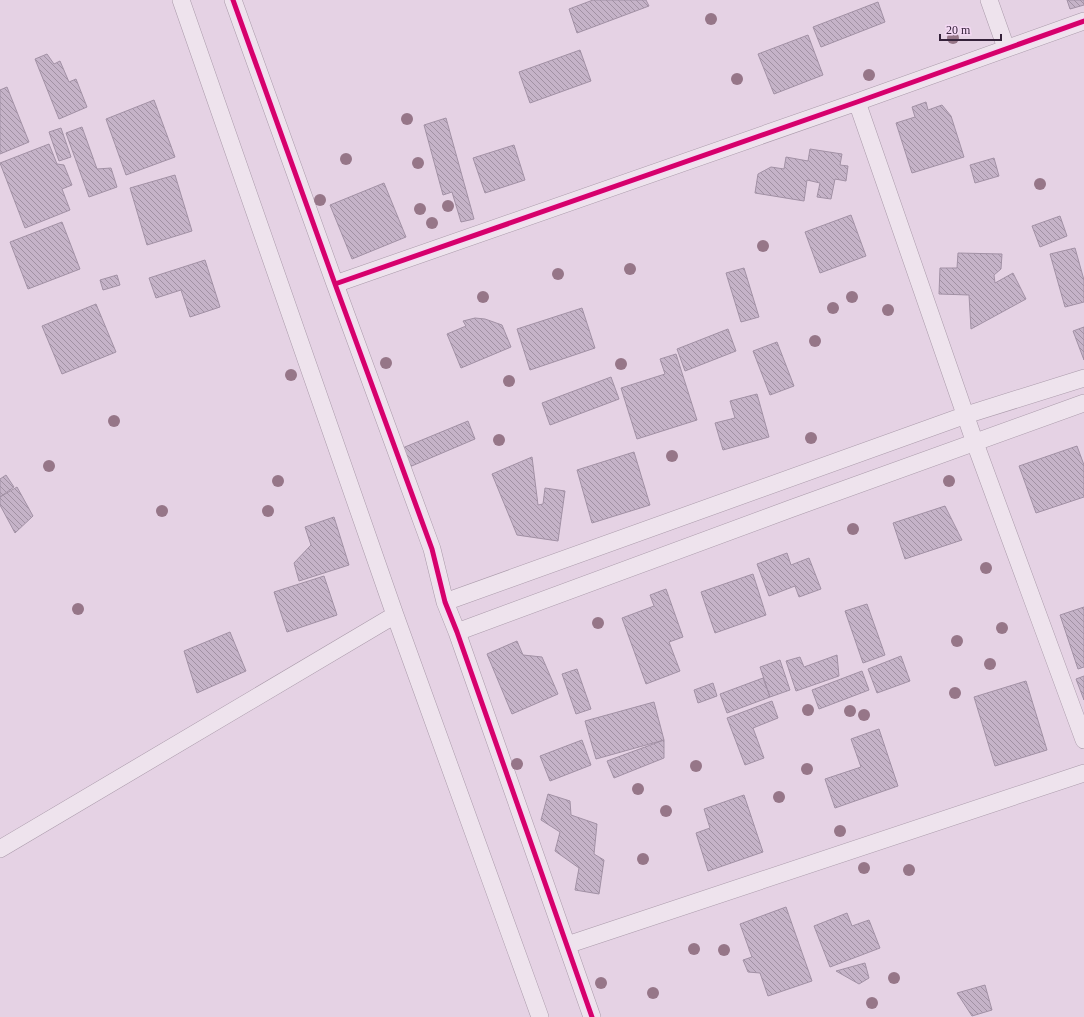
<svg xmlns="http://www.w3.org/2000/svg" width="1084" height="1017" viewBox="0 0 1084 1017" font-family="'Times New Roman',serif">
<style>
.building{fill:url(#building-back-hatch);stroke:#a291a5}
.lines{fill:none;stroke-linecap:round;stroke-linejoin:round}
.minor-casing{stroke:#aa9aaa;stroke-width:18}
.minor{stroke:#eee3ed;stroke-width:17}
.cycleway-casing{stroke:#f4d9f4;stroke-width:8}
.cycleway{stroke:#d6006c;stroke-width:5}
.tree{fill:#967688}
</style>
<defs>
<pattern id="building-back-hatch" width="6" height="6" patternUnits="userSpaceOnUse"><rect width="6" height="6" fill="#c5b3c8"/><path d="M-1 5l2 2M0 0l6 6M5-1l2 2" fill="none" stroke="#a191a3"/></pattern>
</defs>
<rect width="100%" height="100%" fill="#e5d2e4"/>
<path class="building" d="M593 0H646L649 6 577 33 569 9Z
M1067 0H1084V5L1070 9Z
M878 2 885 22 821 47 813 27Z
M808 35 823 75 774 94 758 54Z
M580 50 591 81 530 103 519 72Z
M47 54 54 64 60 61 69 82 76 79 87 107 59 119 35 59Z
M7 87 29 142 0 154V90Z
M154 100 175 157 126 175 106 119Z
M926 102 928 110 942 105 951 116 964 157 912 173 896 123 915 117 912 107Z
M446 118 474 219 461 222 452 192 443 195 424 125Z
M82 127 97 169 111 168 117 187 89 197 66 133Z
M61 128 71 157 59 161 49 132Z
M49 144 57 164 64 165 72 185 62 189 70 210 25 228 0 163Z
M514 145 525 180 485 193 473 158Z
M810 149 842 154 840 165 848 166 846 181 835 179 831 199 817 197 820 183 807 180 804 201 755 193 758 174 771 167 784 169 786 157 808 161Z
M994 158 999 176 975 183 970 165Z
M175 175 192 231 147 245 130 188Z
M384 183 406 237 352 259 330 205Z
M851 215 866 256 820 273 805 232Z
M1060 216 1067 236 1040 247 1032 226Z
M62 222 80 269 28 289 10 242Z
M1075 248 1084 280V302L1065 307 1050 254Z
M958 253 1002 254 1001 269 994 275 995 283 1013 273 1026 299 971 329 969 295 939 294 940 268H957Z
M205 260 220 307 190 317 181 290 156 298 149 278Z
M744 268 759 317 741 322 726 273Z
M117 275 120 285 103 290 100 280Z
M96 304 116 352 62 374 42 326Z
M582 308 595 348 530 370 517 329Z
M475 318 485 319 502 325 511 347 461 368 447 334 466 326 463 321Z
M1084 327V360L1073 331Z
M728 329 736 351 685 371 677 349Z
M777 342 794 386 770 395 753 351Z
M676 354 697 420 637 439 621 388 665 374 660 359Z
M611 377 619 399 550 425 542 403Z
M757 394 769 437 723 450 715 423 735 418 730 401Z
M468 421 475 439 407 468 400 449Z
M1077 446 1084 465V497L1036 513 1019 466Z
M634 452 650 505 592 523 577 470Z
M532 457 538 505 543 504 545 488 565 491 558 541 517 535 492 474Z
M6 475 14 487 0 497V479Z
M17 487 33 516 15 533 0 505V497Z
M945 506 962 540 905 559 893 523Z
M334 517 349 565 299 581 294 563 311 545 305 527Z
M787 553 791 565 809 558 821 589 799 597 795 586 769 596 757 564Z
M753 574 766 615 715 633 701 592Z
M324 576 337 615 287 632 274 592Z
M666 589 683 637 669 642 680 671 646 684 622 618 654 606 650 595Z
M867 604 885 655 863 663 845 611Z
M1084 607V667L1078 669 1060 615Z
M230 632 246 671 197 693 184 651Z
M517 641 523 655 542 657 558 694 512 714 487 654Z
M837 655 839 676 796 691 786 661 800 657 804 667Z
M901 656 910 681 877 693 868 669Z
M780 660 790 690 770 697 760 667Z
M577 669 591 709 576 714 562 674Z
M862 671 869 690 819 709 812 690Z
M1084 676V700L1076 679Z
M763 678 770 697 727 713 720 694Z
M1026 681 1047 750 995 766 974 697Z
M713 683 717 696 698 703 694 690Z
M772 701 778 718 753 728 764 758 745 765 727 718Z
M654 702 664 740 596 759 585 721Z
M879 729 898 786 835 808 825 779 861 767 851 739Z
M582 740 591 765 550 781 540 756Z
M664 740V758L614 778 607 761Z
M548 794 570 801 571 815 597 824 594 854 604 860 599 894 575 890 579 868 555 851 560 832 541 820Z
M744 795 763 852 708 871 696 833 710 828 704 809Z
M786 907 812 981 768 996 760 973 748 972 743 960 752 957 740 924Z
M847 913 852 926 869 920 880 948 830 967 814 926Z
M865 963 869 978 859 984 836 971Z
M985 985 992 1010 972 1016 957 993Z"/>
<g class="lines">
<g class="minor-casing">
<path id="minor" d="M181 0 395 615 540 1017
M233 0 335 284 432 549 445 602 457 632 592 1017
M989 0 1006 48
M857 102 975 443 1084 740
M335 284 857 102 1084 21
M445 602 966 415 1084 378
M457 632 790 509 1084 403
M0 849 395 615
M567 945 1084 773"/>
</g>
<use href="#minor" class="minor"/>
<g class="cycleway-casing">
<path id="cycleway" d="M233 0 335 284 432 549 445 602 457 632 592 1017
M335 284 857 102 1084 21"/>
</g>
<use href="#cycleway" class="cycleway"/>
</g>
<g class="tree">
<circle cx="711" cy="19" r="6"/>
<circle cx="953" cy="38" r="6"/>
<circle cx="869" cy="75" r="6"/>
<circle cx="737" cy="79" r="6"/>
<circle cx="407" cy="119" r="6"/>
<circle cx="346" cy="159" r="6"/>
<circle cx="418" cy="163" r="6"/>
<circle cx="1040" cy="184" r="6"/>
<circle cx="320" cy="200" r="6"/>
<circle cx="448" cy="206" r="6"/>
<circle cx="420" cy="209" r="6"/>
<circle cx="432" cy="223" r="6"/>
<circle cx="763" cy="246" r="6"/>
<circle cx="630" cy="269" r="6"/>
<circle cx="558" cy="274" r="6"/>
<circle cx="483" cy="297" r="6"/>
<circle cx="852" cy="297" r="6"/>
<circle cx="833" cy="308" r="6"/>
<circle cx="888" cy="310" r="6"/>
<circle cx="815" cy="341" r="6"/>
<circle cx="386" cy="363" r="6"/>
<circle cx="621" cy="364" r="6"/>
<circle cx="291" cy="375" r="6"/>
<circle cx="509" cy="381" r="6"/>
<circle cx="114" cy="421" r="6"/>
<circle cx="811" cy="438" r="6"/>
<circle cx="499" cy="440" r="6"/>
<circle cx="672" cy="456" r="6"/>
<circle cx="49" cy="466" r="6"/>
<circle cx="278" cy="481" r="6"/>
<circle cx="949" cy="481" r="6"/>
<circle cx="162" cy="511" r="6"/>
<circle cx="268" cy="511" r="6"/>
<circle cx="853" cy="529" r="6"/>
<circle cx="986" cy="568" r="6"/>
<circle cx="78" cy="609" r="6"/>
<circle cx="598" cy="623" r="6"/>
<circle cx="1002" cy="628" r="6"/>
<circle cx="957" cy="641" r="6"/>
<circle cx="990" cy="664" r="6"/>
<circle cx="955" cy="693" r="6"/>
<circle cx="808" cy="710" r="6"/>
<circle cx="850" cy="711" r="6"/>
<circle cx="864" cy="715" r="6"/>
<circle cx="517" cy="764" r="6"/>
<circle cx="696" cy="766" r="6"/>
<circle cx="807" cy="769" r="6"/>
<circle cx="638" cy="789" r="6"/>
<circle cx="779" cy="797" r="6"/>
<circle cx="666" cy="811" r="6"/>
<circle cx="840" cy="831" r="6"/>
<circle cx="643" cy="859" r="6"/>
<circle cx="864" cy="868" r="6"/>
<circle cx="909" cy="870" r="6"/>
<circle cx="694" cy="949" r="6"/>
<circle cx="724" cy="950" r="6"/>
<circle cx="894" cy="978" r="6"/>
<circle cx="601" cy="983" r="6"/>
<circle cx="653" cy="993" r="6"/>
<circle cx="872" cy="1003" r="6"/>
</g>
<path d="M940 34v6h61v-6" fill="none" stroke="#35223a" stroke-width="2"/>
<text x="946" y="34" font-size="12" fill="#35223a" stroke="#f4d9f4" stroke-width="3" paint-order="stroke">20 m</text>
</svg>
